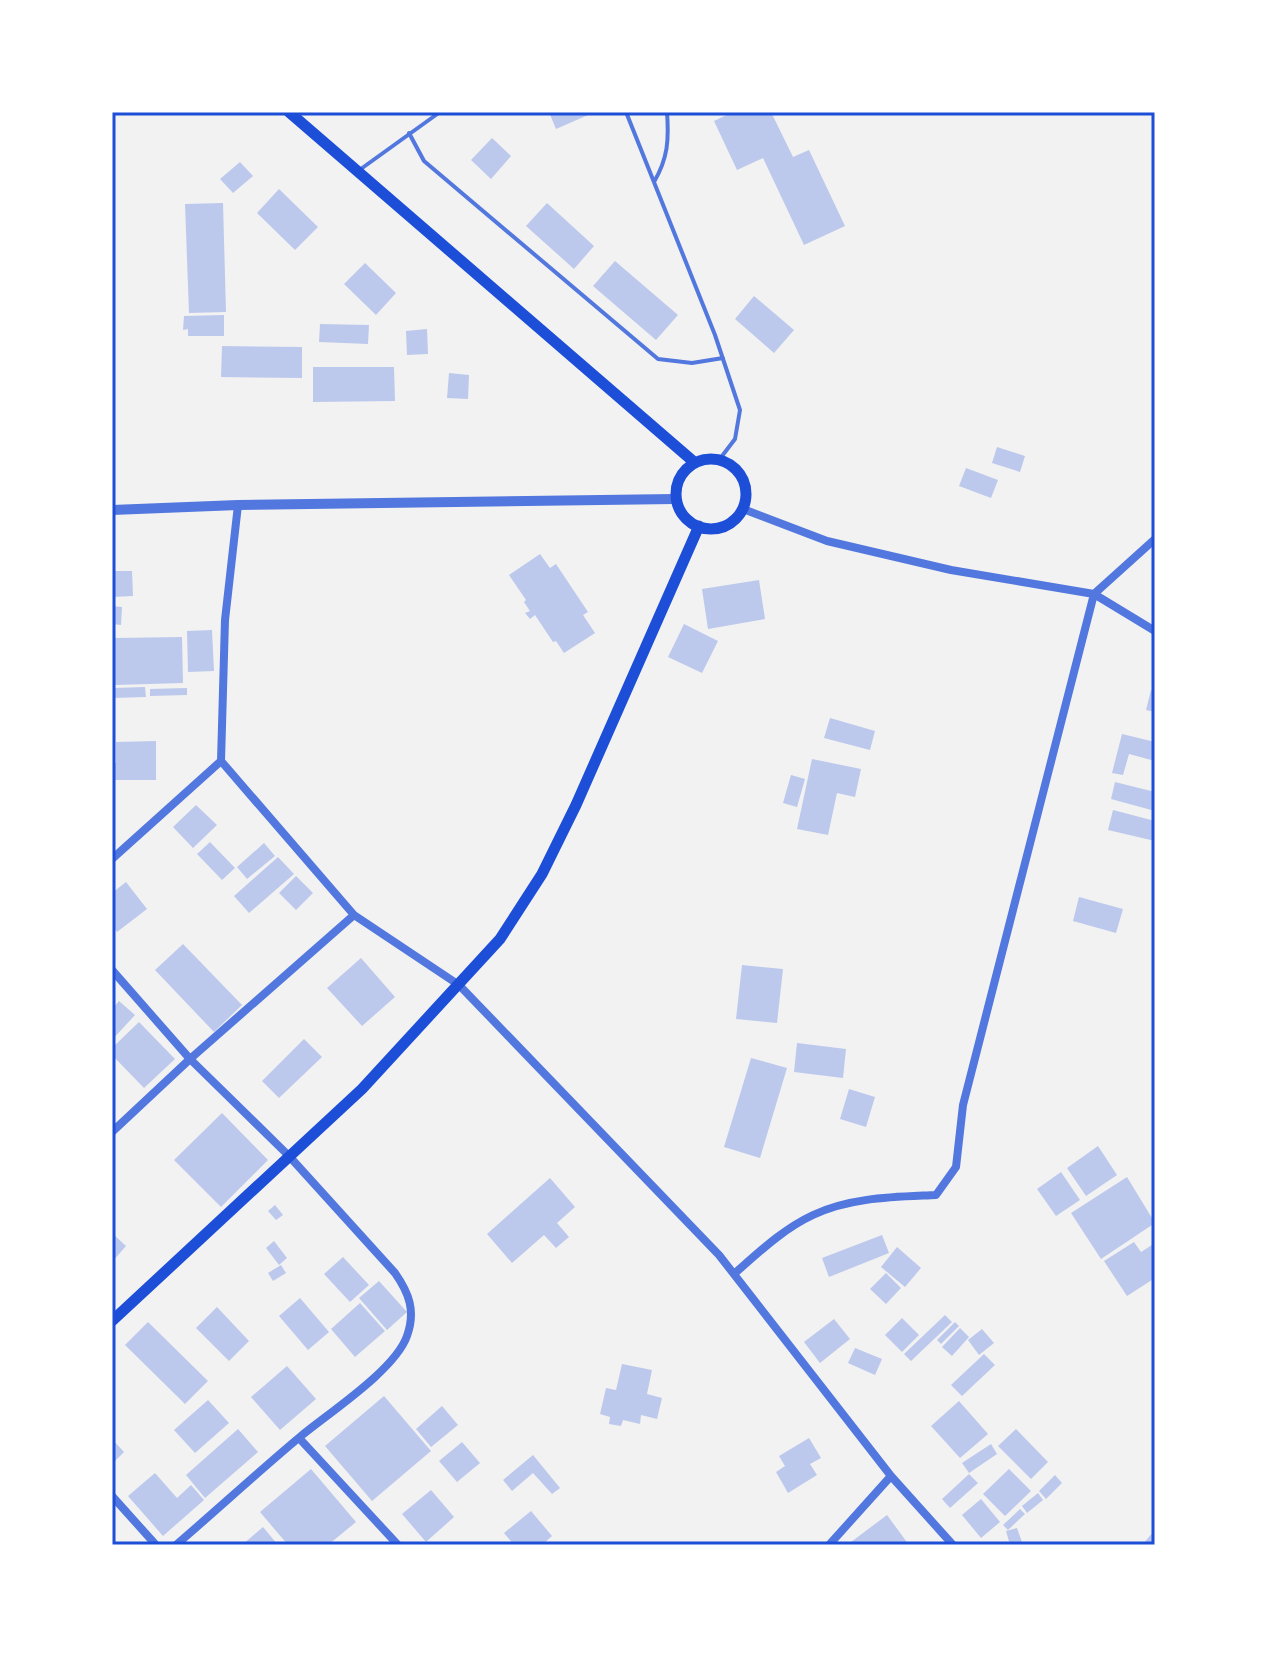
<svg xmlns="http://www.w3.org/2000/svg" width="1267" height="1657" viewBox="0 0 1267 1657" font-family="Quicksand,sans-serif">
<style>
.building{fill:#bdc9ec}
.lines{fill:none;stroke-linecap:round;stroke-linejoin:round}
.service{stroke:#5277de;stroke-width:4}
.minor{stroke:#5277de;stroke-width:8}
.tertiary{stroke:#5277de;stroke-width:10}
.secondary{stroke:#1d4ed8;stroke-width:11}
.neatline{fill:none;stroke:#1d4ed8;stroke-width:3}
</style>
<rect width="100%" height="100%" fill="#f2f2f2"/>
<path class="building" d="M549 112H595L556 129Z
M733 112H771L793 157 809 150 845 226 804 245 763 158 737 170 714 121Z
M492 138 511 156 491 179 471 160Z
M240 162 253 176 233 193 220 179Z
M279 189 318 227 295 250 257 213Z
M223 203 226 312 189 313 185 204Z
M547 203 594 246 574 269 526 226Z
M615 261 678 315 656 340 593 286Z
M365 263 396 293 376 315 344 284Z
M754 296 794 330 774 353 735 319Z
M224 315V336H188V329L183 330 184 316Z
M320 324 369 325 368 344 319 342Z
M427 329 428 354 407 355 406 331Z
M222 346 302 347V378L221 377Z
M313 367H394L395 401 313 402Z
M449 373 469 375 468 399 447 398Z
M997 447 1025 456 1020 472 992 463Z
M966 468 998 480 991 498 959 486Z
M540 554 550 568 556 564 588 612 583 615 595 633 564 653 556 641 553 642 535 615 530 619 525 613 530 611 524 602 526 600 509 575Z
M112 571H132L133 596 112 597Z
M759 580 765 619 708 629 702 589Z
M112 606 122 607 121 625 112 624Z
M684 624 718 641 702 673 668 657Z
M212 630 214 671 188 672 187 631Z
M182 637 183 683 115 685 114 638Z
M145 687 146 697 113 698V688Z
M187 688V695L150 696V689Z
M1151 690 1155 691V712L1146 710Z
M830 718 875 731 870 750 824 738Z
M1122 734 1155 742V761L1129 754 1123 775 1112 773Z
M156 741V780H112V763H116V742Z
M812 759 861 769 855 797 837 793 828 835 797 829Z
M791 775 805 779 797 807 783 803Z
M1115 782 1155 792V811L1111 799Z
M196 805 217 825 193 848 173 827Z
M1113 810 1155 821V841L1108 830Z
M210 842 235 868 222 880 197 854Z
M264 843 275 856 247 879 237 867Z
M278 857 294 874 249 913 234 896Z
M296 876 313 893 296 910 279 893Z
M126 882 147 909 117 932 112 926V893Z
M1079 897 1123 909 1116 933 1073 921Z
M183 944 242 1005 214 1032 155 970Z
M361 958 395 997 362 1026 327 988Z
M742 965 783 969 777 1023 736 1019Z
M119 1001 135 1015 112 1040V1009Z
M139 1022 175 1059 144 1088 112 1055V1048Z
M304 1039 322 1057 279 1098 262 1081Z
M797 1043 846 1049 843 1078 794 1072Z
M751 1058 787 1068 760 1158 724 1147Z
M849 1089 875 1097 866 1127 840 1119Z
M222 1113 268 1160 221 1207 174 1160Z
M1098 1146 1117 1175 1086 1196 1067 1168Z
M1061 1172 1080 1200 1056 1216 1037 1189Z
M1127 1177 1155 1223 1101 1259 1071 1213Z
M550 1178 575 1207 557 1223 569 1237 556 1248 544 1235 512 1263 487 1234Z
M275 1205 283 1215 276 1220 268 1211Z
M112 1233 126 1246 112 1262Z
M882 1235 889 1253 829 1277 822 1258Z
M274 1241 287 1258 279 1265 266 1248Z
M1134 1242 1141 1252 1155 1243V1278L1127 1296 1104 1261Z
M897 1247 921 1268 905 1287 881 1267Z
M343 1257 369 1285 350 1302 324 1274Z
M281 1265 286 1273 273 1281 268 1273Z
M886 1273 901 1288 886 1304 870 1289Z
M379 1281 407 1312 387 1330 359 1298Z
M300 1298 329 1332 308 1350 279 1316Z
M360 1303 385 1331 355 1357 331 1329Z
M217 1307 249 1341 229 1361 196 1328Z
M945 1315 952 1322 911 1361 904 1354Z
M902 1318 919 1335 902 1352 885 1335Z
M834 1319 850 1339 820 1363 804 1342Z
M148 1322 208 1381 185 1404 125 1345Z
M955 1322 959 1326 941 1344 937 1340Z
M960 1328 969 1337 952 1356 942 1347Z
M982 1329 994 1343 979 1355 968 1340Z
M855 1348 882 1359 875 1375 848 1363Z
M984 1354 995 1365 962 1396 951 1385Z
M622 1364 652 1370 647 1394 662 1398 657 1419 641 1415 640 1424 623 1420 621 1426 609 1424 610 1417 600 1414 606 1388 616 1390Z
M287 1366 316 1399 280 1430 251 1397Z
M384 1396 431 1451 372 1501 325 1446Z
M208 1400 229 1423 195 1453 174 1430Z
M959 1401 988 1434 960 1458 931 1426Z
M442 1406 458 1425 431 1447 416 1429Z
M238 1429 258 1452 205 1498 186 1475Z
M1016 1429 1048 1462 1031 1479 998 1446Z
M809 1438 821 1458 810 1464 817 1475 788 1493 776 1472 785 1466 779 1456Z
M112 1439 124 1452 112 1464Z
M462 1442 480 1463 457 1482 439 1461Z
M991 1444 997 1454 969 1473 962 1463Z
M533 1455 560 1488 552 1494 533 1473 512 1491 503 1480Z
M311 1469 356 1522 328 1545H288L260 1512Z
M1009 1469 1031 1491 1005 1516 983 1494Z
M155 1473 177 1498 191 1485 204 1500 163 1536 128 1496Z
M969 1474 978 1483 950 1508 942 1499Z
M1055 1475 1062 1483 1046 1499 1039 1491Z
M431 1490 454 1517 426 1542 402 1514Z
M1038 1493 1043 1500 1027 1513 1022 1506Z
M981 1499 1000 1522 981 1538 962 1515Z
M1020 1509 1025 1514 1008 1530 1003 1525Z
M531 1511 552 1536 542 1545H514L504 1533Z
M887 1515 909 1545H847Z
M263 1527 278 1545H242Z
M1017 1528 1023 1545H1010L1006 1531Z
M1155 1530V1545H1142Z"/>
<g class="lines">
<path class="service" d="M626 112 715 335 740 410 735 439 719 460
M409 133 424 161 658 359 692 363 723 358
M358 171 440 112
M654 182C668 158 669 140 667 112"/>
<path class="minor" d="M743 509 827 541 951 570 1094 594 1155 539
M221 761 354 915 459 985 719 1255 891 1476 953 1545
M112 859 221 761 225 620 238 505
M112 970 190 1059 289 1156 395 1273C409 1293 416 1311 407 1336 395 1370 330 1412 301 1436 259 1471 218 1509 176 1545
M112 1132 190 1059 354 915
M734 1274C759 1252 783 1229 813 1215 851 1197 895 1197 936 1195L956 1167 963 1105 1094 594 1155 631
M299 1438 398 1545
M112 1496 156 1545
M829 1545 891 1476"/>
<path class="tertiary" d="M112 510 238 505 675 499"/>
<path class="secondary" d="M289 112 694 462
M676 494a35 35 0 1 1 70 0a35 35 0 1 1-70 0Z
M112 1321 362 1089 500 939 542 874 576 805 699 526"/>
</g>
<rect width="1267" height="1657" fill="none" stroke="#ffffff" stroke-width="228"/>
<rect x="114" y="114" width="1039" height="1429" class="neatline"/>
</svg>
